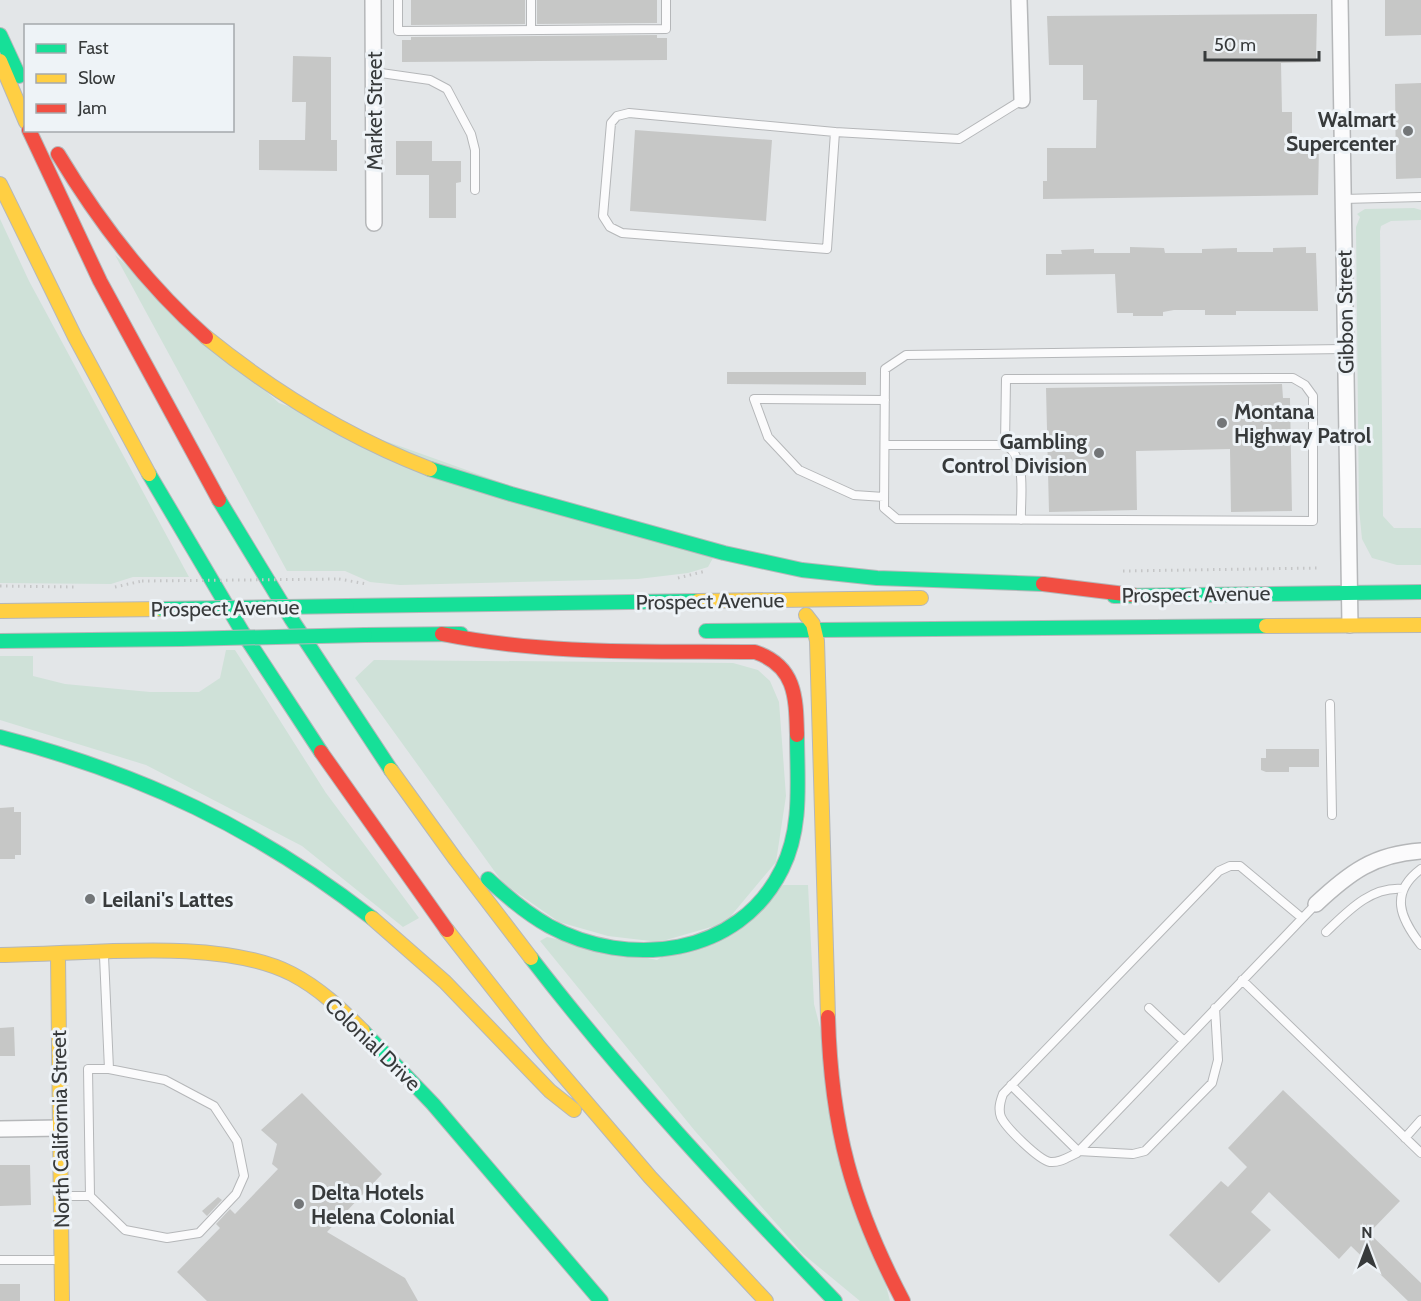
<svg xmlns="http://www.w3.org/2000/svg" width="1421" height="1301" viewBox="0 0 1421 1301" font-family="Cabin,sans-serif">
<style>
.green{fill:#cfe1d8}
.building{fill:#c6c7c6}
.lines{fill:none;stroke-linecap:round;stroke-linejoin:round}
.lane-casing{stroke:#b5b7b9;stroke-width:10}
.street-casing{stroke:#b5b7b9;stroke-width:18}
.fast-casing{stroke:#b5b7b9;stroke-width:16}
.slow-casing{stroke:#b5b7b9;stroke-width:16}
.jam-casing{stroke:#b5b7b9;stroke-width:16}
.path{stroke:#c5c6c7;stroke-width:3;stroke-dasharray:1.5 4.5;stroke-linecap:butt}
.lane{stroke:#fbfbfc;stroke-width:8}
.street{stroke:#fbfbfc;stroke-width:15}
.fast{stroke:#16e098;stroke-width:14}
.slow{stroke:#ffcf43;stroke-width:14}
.jam{stroke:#f24e42;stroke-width:14}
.fast-bridge-casing{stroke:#b5b7b9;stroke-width:16;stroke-linecap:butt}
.path-bridge{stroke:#c5c6c7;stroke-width:3;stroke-dasharray:1.5 4.5;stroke-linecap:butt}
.fast-bridge{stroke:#16e098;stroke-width:14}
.poi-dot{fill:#737678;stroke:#eef3f7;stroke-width:2}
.labels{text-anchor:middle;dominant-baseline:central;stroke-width:6;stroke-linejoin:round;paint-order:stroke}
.street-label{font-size:21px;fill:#373a3b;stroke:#eef3f7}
.poi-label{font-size:21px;font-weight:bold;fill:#373a3b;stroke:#eef3f7;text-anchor:start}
</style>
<rect width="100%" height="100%" fill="#e3e6e8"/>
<path class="green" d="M1414 208 1421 210V220L1391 221 1381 226 1380 231 1383 516 1394 528H1421V565H1397L1372 558 1362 539 1359 509 1356 227 1360 217 1357 214 1365 209Z
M0 219 29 281 189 577H133L111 584 0 583Z
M115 255 279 403 713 558 708 567 688 573 638 579 400 585 370 582 345 571H287Z
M226 650H235L326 793 419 918 403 927 302 846 146 765 0 720V656H33V676L65 684 150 692H199L220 678Z
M374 660 733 663 758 670 770 681 779 702 786 796 776 862 725 923 659 942 608 936 559 922 503 883 355 678Z
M783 885H808L814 1004 890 1301H860L803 1254 695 1131 540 941 547 937 657 960Z"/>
<path class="building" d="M411 0H525V24L411 25Z
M537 0H657V23L537 24Z
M1385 0H1421V35L1385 36Z
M1317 14 1316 62 1281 63 1282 112H1292V147H1319L1318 195 1043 199V181H1047V148H1096L1097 100H1083V65H1049L1047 16Z
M657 35V38H667V60L402 62V40H411V37Z
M293 56 331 57V140H337V171L259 170V140H305L306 102H292Z
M1421 83V178L1396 179 1395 84Z
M635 130 772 140 766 221 630 211Z
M396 141H432V161H461V182L456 183V218H429V175H396Z
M1130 247 1164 248 1165 253H1202V249L1237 248V252H1273V248L1306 247V253H1316L1318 311H1236V315H1205V310H1174L1163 312V316H1133V313H1117L1115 274 1046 275V254H1062L1061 250 1094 249V253H1130Z
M727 372H866V385L727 384Z
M1282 384 1283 398H1290L1292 511 1231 512 1230 449 1136 451 1137 510 1049 512 1046 388Z
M1266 749H1319V767H1289V772H1266L1261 770V758H1266Z
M14 807V812H21V855H15V859H0V808Z
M14 1027 15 1056H0V1028Z
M1283 1090 1400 1201 1369 1233 1421 1283V1301H1408L1351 1246 1339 1259 1269 1192 1251 1212 1271 1230 1219 1283 1169 1235 1221 1181 1228 1187 1247 1167 1228 1148Z
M302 1093 382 1174 327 1232 405 1278 418 1301H207L177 1272 220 1228 216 1224 230 1209 235 1214 278 1169 272 1164 277 1144 261 1130Z
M0 1165H30L31 1205 0 1206Z
M218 1197 222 1200 207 1216 202 1211Z
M0 1284H20V1301H0Z"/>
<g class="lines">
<g class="lane-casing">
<path id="lane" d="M398 0V31L666 29V0
M531 30V0
M374 72 430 80 447 89 471 134 475 150V190
M835 132 629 113 617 116 611 123 603 216 610 227 622 233 827 249 835 132 959 139 1022 100
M1343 199 1421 197
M885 445H1005C1028 457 1020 497 1021 520
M1005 445 1006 379 1293 378 1305 385 1313 396V521L897 519 884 508 885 369 906 355 1345 349
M884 497 854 495 799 470 768 437 754 399 885 400
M1330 704 1332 815
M1421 869C1389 893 1400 918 1421 945
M1302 918 1240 866H1230L1219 871 1003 1094C1000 1102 998 1109 1001 1117 1006 1128 1039 1160 1050 1162 1060 1163 1068 1157 1077 1153L1316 904
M1326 932C1348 911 1371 886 1403 889
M1242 980 1421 1153
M1149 1008 1184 1041
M1011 1085 1078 1151 1133 1154 1145 1151 1212 1083 1218 1060 1215 1008
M1405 1138 1421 1120
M63 1196H90L125 1230 167 1238 199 1233 236 1194 244 1176 237 1141 214 1106 165 1080 109 1069 104 956
M90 1196 88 1069H109
M0 1260H58"/>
</g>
<g class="street-casing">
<path id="street" d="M373 0 374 223
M1019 0 1022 100
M1340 0 1350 625
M1316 904C1349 873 1374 854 1421 851
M0 1129 60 1128"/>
</g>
<g class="fast-casing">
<path id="fast" d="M0 35 19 76
M430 469 511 494 724 553 802 570 877 578 1043 584
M149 474 243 633 321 752
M219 500 292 620 391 770
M1114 596 1421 592
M347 606 698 601
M706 631 1266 626
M365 635 461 634
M0 641 181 639
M0 737C142 774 256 828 372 918
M488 879C507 897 526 913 549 926 628 969 739 957 782 869 803 827 797 780 797 735
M531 958C624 1079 729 1191 835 1301
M363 1031 433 1104 601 1301"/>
</g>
<g class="slow-casing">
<path id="slow" d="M0 61 26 122
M0 184 75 337 149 474
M206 337C275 393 347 437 430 469
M698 601 921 598
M0 611 162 609
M806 615 813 624 817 641 828 1017
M1266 626 1421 625
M391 770 456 860 531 958
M372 918 445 982 550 1091 574 1110
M447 930 539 1047 650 1177 766 1301
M0 955C83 955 218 936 292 974 319 988 341 1009 363 1031
M58 956 62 1301"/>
</g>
<g class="jam-casing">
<path id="jam" d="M29 130 100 281 219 500
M58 154C99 222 146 284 206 337
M1043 584 1133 595
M442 634C546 655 649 651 755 652 796 666 796 697 797 735
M321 752 447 930
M828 1017C831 1127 852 1204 903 1301"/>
</g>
<path class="path" d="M1123 571 1319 568
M678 578 706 571
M339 579 367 584
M0 586 76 587
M115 587 142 581"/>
<use href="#lane" class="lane"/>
<use href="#street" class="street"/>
<use href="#fast" class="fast"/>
<use href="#slow" class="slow"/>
<use href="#jam" class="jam"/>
<g class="fast-bridge-casing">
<path id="fast-bridge" d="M162 609 347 606
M181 639 365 635"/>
</g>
<path class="path-bridge" d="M142 581 339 579"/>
<use href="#fast-bridge" class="fast-bridge"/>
</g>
<g class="poi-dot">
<circle cx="1408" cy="131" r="6"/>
<circle cx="1222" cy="423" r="6"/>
<circle cx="1099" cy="453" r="6"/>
<circle cx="90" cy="899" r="6"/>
<circle cx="299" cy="1204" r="6"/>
</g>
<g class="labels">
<g class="street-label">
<text transform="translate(374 111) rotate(-90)">Market Street</text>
<text transform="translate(1345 312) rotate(-91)">Gibbon Street</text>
<text transform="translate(1196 594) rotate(-1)">Prospect Avenue</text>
<text transform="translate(710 601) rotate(-1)">Prospect Avenue</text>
<text transform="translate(225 608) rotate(-1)">Prospect Avenue</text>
<text transform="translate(373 1044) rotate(44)">Colonial Drive</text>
<text transform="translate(60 1129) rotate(-91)">North California Street</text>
</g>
<g class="poi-label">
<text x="1396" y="119" text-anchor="end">Walmart<tspan x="1396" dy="24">Supercenter</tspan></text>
<text x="1234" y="411">Montana<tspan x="1234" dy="24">Highway Patrol</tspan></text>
<text x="1087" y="441" text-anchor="end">Gambling<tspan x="1087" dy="24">Control Division</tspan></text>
<text x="102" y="899">Leilani's Lattes</text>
<text x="311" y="1192">Delta Hotels<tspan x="311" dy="24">Helena Colonial</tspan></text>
</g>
</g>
<rect x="24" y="24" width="210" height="108" fill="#eef3f7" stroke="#a5a9ac" stroke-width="1.5"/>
<rect x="36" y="44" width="30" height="9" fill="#16e098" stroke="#a5a9ac" stroke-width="1.5"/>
<text x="78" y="54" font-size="18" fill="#373a3b">Fast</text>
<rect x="36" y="74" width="30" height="9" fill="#ffcf43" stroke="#a5a9ac" stroke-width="1.5"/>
<text x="78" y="84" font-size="18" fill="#373a3b">Slow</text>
<rect x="36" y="104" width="30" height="9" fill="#f24e42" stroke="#a5a9ac" stroke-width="1.5"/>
<text x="78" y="114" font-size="18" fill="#373a3b">Jam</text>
<g transform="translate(1367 1247)" stroke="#eef3f7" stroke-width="4.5" paint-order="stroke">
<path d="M0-4.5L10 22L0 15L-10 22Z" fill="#373a3b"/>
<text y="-9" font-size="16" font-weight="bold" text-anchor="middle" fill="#373a3b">N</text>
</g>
<path d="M1205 51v9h114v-9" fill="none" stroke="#373a3b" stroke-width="3"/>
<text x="1214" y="51" font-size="18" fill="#373a3b" stroke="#eef3f7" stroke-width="4.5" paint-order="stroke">50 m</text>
</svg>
